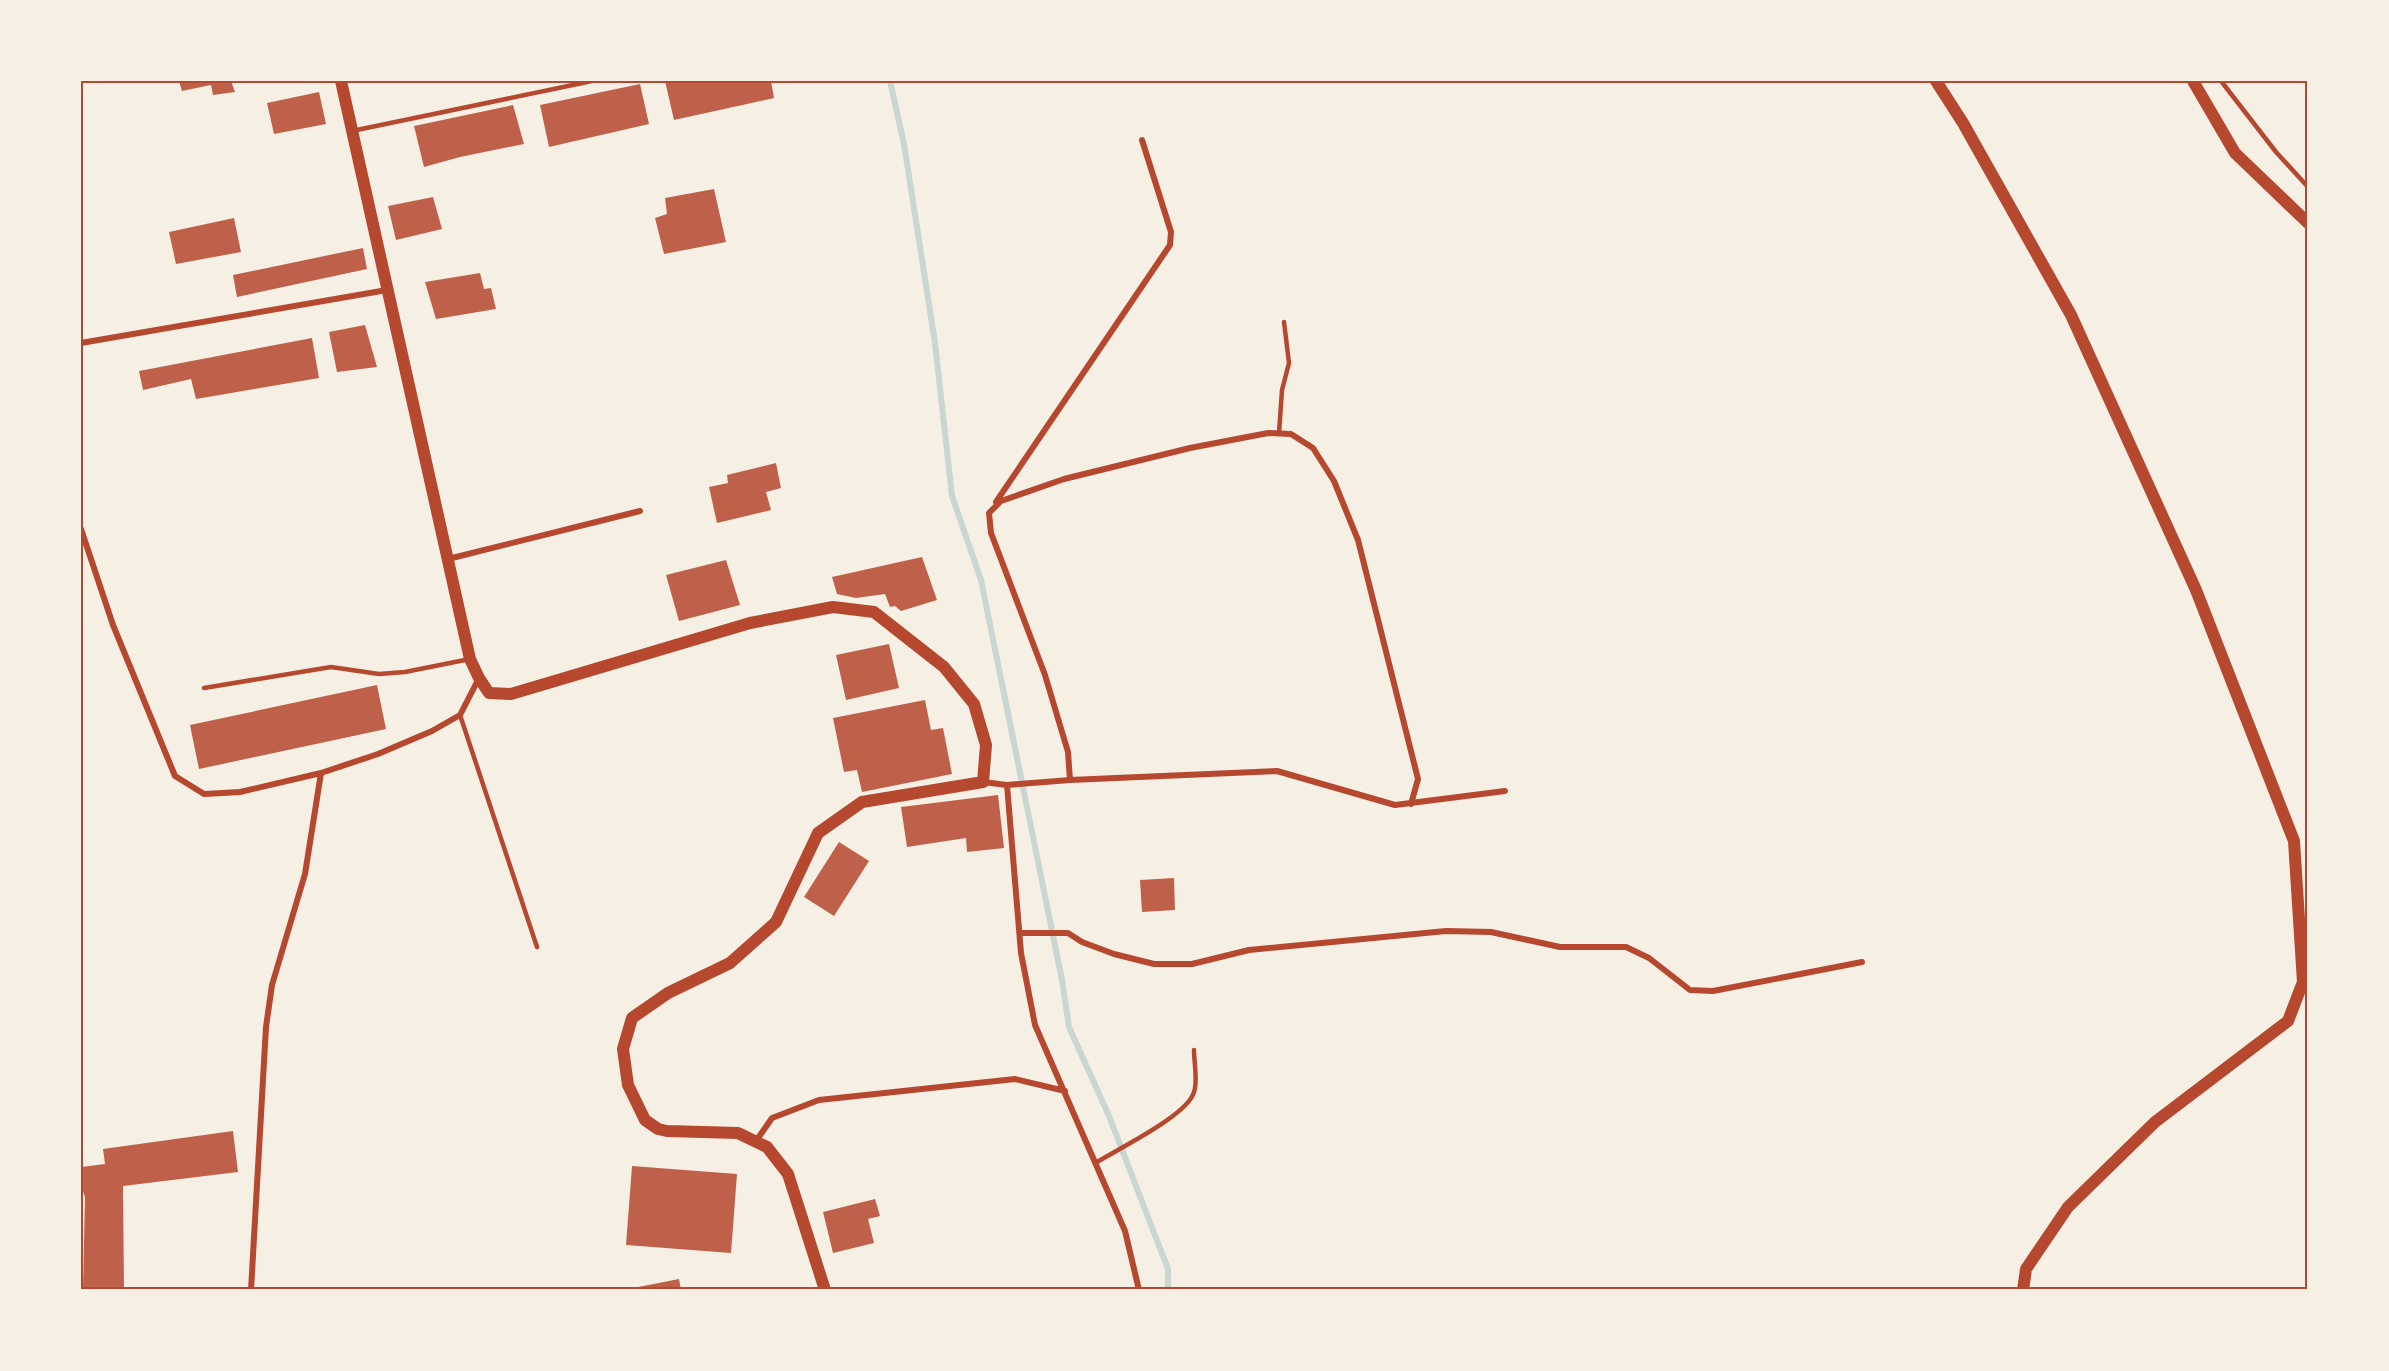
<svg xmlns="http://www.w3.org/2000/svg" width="2389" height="1371" viewBox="0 0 2389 1371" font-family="'Sofia Sans Condensed',sans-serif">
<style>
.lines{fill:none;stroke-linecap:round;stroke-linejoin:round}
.stream{stroke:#c9d6d2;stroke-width:6}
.building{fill:#bf614a}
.service{stroke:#b5482f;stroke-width:4.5}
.minor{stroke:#b5482f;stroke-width:6}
.secondary{stroke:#b5482f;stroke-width:12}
.neatline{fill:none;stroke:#b5482f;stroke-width:2}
</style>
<rect width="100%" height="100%" fill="#f6efe4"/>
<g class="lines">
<path class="stream" d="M890 81 904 144 935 343 952 496 981 580 1062 980 1069 1027 1109 1116 1168 1269V1290"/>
</g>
<path class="building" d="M179 81H231L235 92 213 95 211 85 182 91Z
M665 81H771L774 98 674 120Z
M640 84 649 124 549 147 540 105Z
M319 92 326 124 274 134 267 103Z
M513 105 524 144 460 157 424 167 414 126Z
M714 189 726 242 664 254 655 218 667 214 665 198Z
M433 197 442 229 396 240 388 206Z
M234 218 241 252 176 264 169 232Z
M363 248 367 269 237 297 233 275Z
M480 273 484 289 491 288 496 309 436 319 425 282Z
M365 325 377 367 337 372 329 332Z
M312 338 319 378 196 399 191 379 143 390 139 371Z
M776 463 781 488 766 492 771 510 717 523 709 487 728 483 727 475Z
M922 557 937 600 901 611 895 606 890 607 885 594 856 598 837 594 832 577Z
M726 560 740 605 679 621 666 575Z
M889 644 899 688 846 700 836 655Z
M377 685 386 729 199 769 190 725Z
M925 700 931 730 943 728 952 774 862 792 857 770 844 772 833 718Z
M998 795 1004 848 967 852 966 838 907 847 901 807Z
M839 842 869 861 834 916 804 897Z
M1174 878 1175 910 1142 912 1140 880Z
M233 1131 238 1172 123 1186 124 1290H83L85 1197 81 1186V1167L105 1164 103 1149Z
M632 1166 737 1174 731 1253 626 1245Z
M875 1199 880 1216 868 1219 874 1243 833 1253 823 1212Z
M679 1279 681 1290H628V1289Z"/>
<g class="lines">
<path class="service" d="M2221 81 2276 152 2308 187
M352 131 592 81
M1279 433 1282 390 1289 363 1284 322
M204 688 331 667 379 674 405 672 470 659
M460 715 537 947
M1097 1162C1118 1149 1188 1115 1194 1092 1198 1081 1194 1063 1194 1050"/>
<path class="minor" d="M81 343 387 290
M996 502 1170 245 1171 232 1142 140
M81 529 113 625 175 776 204 794 240 792 321 773 378 754 432 731 460 715 479 678
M448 559 640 511
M1070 780 1068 752 1045 675 991 533 989 513 1001 501 1064 479 1190 448 1268 433 1291 434 1313 448 1334 481 1358 540 1418 779 1411 804
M983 782 1007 785 1070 780 1277 771 1395 805 1505 791
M1007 785 1021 953 1035 1025 1125 1231 1139 1290
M1020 933H1068L1082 942 1114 954 1154 964H1192L1249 950 1446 931 1491 932 1560 947H1626L1649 958 1690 990 1713 991 1862 962
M756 1141 772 1118 819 1100 1015 1079 1065 1091
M251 1290 266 1027 272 985 305 874 321 773"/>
<path class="secondary" d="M341 81 470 659 479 678 489 693 511 694 750 623 833 607 874 612 944 667 974 704 986 745 983 782 862 802 818 833 776 922 730 963 668 993 632 1018 623 1049 628 1085 645 1120 658 1129 667 1131 738 1133 767 1147 788 1174 825 1290
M1936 81 1963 123 2071 315 2196 590 2294 841 2303 982 2288 1021 2155 1122 2068 1207 2026 1269 2023 1290
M2193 81 2235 153 2308 223"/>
</g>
<rect width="2389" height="1371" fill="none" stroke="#f6efe4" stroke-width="165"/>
<rect x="82" y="82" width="2224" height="1206" class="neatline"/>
</svg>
